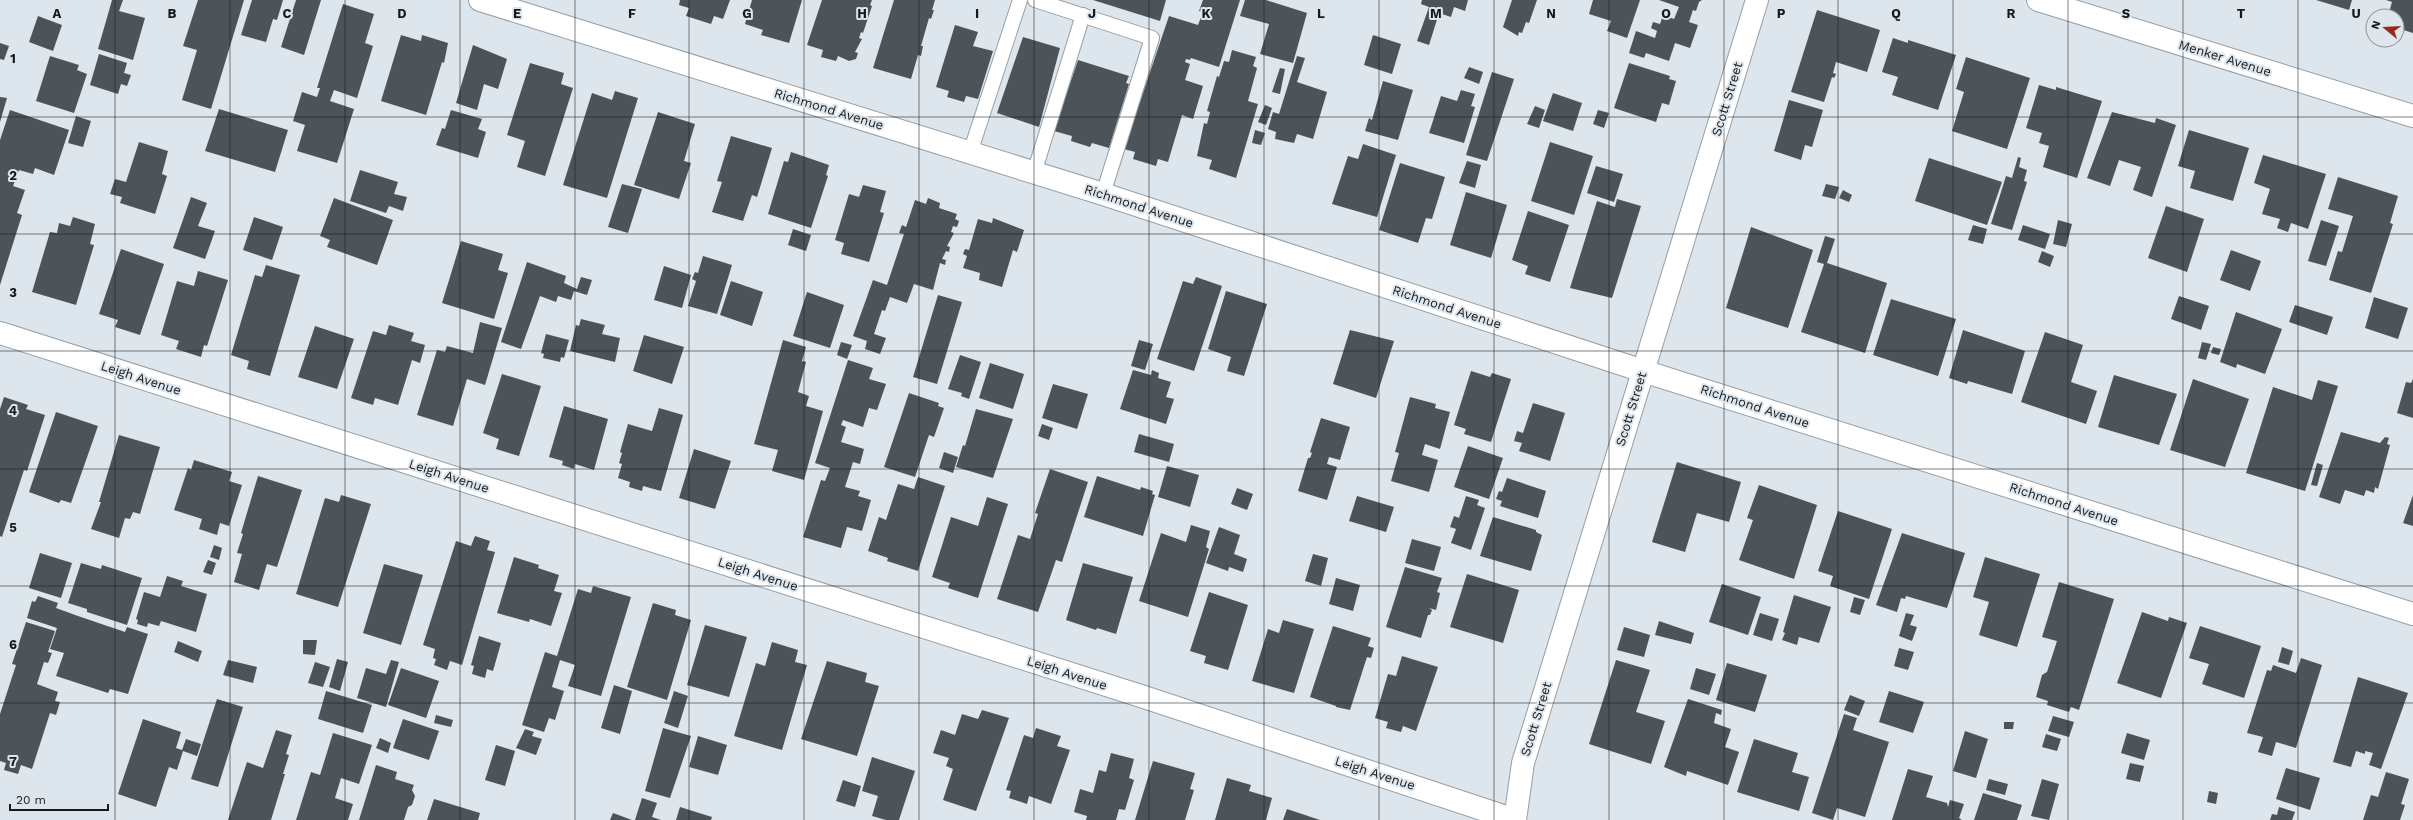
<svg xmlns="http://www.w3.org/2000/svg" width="2413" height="820" viewBox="0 0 2413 820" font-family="'Work Sans',sans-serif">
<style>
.building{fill:#4c545a}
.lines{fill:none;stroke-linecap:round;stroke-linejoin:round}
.lane-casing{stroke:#969fa5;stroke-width:16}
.street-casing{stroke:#969fa5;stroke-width:24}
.lane{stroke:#fff;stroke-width:14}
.street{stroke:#fff;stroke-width:22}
.grid{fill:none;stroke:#171a1d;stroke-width:1;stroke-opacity:0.55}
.labels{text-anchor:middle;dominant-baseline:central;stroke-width:4;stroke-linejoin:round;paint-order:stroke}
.street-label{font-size:13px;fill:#171a1d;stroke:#dde6ed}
.grid-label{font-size:13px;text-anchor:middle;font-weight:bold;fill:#171a1d;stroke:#dde6ed;stroke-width:4;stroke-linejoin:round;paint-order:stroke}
</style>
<rect width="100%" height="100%" fill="#dde6ed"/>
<path class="building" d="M112 0H123L119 11 145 18 133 60 98 49Z
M198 0H244L211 109 182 100 197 50 183 46Z
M252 0H283L277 20 273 19 266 42 241 35Z
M296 0H321L304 55 281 47Z
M680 0H730L723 19 714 16 711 24 686 16 689 8 679 5Z
M752 0H802L789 43 761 35 763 30 745 24Z
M822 0H872L870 5 872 6 863 33 861 32 859 38 862 39 855 52 858 53 856 59 849 61 838 56 836 61 821 57 823 50 807 45Z
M894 0H935L932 10H934L931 19 929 18 921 46H923L921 56 918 55 911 79 873 68Z
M1093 0H1166L1160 21Z
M1203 0H1240L1219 67 1191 58 1190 60 1186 59 1185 62 1190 64 1185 80 1203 86 1193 119 1182 115 1168 162 1158 159 1156 166 1133 159 1135 152 1124 149 1169 16 1198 25 1203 12 1199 11Z
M1245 0H1266L1307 13 1293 63 1260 54 1269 24 1240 16Z
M1422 0H1468L1465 11 1454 7 1451 17 1442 14 1440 10 1429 45 1417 41 1429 7 1421 4Z
M1512 0H1537L1529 23 1526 22 1522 33 1519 32 1518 36 1503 27Z
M1593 0H1640L1627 38 1607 31 1611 21 1589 14Z
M1659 0H1702L1699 2 1696 11 1693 10 1689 22 1698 25 1690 48 1675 43 1669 61 1646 53 1644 58 1629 53 1636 31 1655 38 1657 31 1651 28 1653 22 1660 24 1663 15 1674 19 1679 7Z
M2316 0H2352L2349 10Z
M2386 0H2413V33L2397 28V16H2388L2392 2Z
M343 4 374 14 365 43 373 46 357 98 334 90 330 101 354 109 337 163 297 151 305 125 293 121 302 92 317 97 320 88H317Z
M1817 10 1880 30 1867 72 1836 62 1833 73 1836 74 1834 78 1832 77 1824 102 1791 92Z
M38 16 62 25 53 51 29 42Z
M955 25 978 32 973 46 993 51 978 99 966 96 964 102 947 97 949 91 936 87Z
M401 35 421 41 422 35 448 43 444 63 442 62 426 115 381 101Z
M1373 35 1401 44 1392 74 1364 65Z
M1023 37 1060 48 1039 127 997 113Z
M1893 38 1908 43V40L1956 55 1938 110 1892 95 1898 77 1882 72Z
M0 43 9 46 4 60 0 59Z
M473 45 507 59 498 89 484 84 477 110 456 103Z
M1232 50 1256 57 1253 66 1257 68 1248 101 1258 104 1236 178 1209 169 1212 160 1197 156 1204 123 1207 124 1210 112 1207 111 1217 76 1219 77 1224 61 1229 62Z
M99 54 127 63 124 73 131 75 127 86 121 84 118 94 90 85Z
M50 56 79 65 77 70 87 74 74 113 36 101Z
M1297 56 1305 58 1297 82 1327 92 1313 139 1297 134 1294 143 1275 139 1276 132 1268 129 1273 112 1279 114Z
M1966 57 2030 78 2007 149 1952 131 1964 92 1956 89Z
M1078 60 1129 76 1126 83 1129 84 1109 148 1092 143 1090 147 1071 141 1072 136 1054 131Z
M530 63 564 73 561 84 573 88 545 176 517 167 525 141 507 135Z
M1629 63 1670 76 1669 79 1676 81 1669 105 1662 103 1656 122 1614 108Z
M1469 67 1483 72 1479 84 1464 78Z
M1280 68 1285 69 1280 94 1272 92Z
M1492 72 1514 79 1487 161 1466 155Z
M1383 81 1413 90 1398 140 1365 131 1369 118 1372 120Z
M2039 85 2056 90V87L2102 101 2077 178 2043 167 2049 146 2039 143 2042 133 2026 128Z
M1461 90 1475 94 1471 106 1475 107 1464 143 1429 133 1441 96 1457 101Z
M615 91 638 98 607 198 563 185 592 93 612 100Z
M1553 93 1582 103 1573 131 1543 121Z
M0 97 7 98 0 122Z
M1789 100 1823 110 1812 147 1805 145 1801 160 1774 151Z
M1265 105 1272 108 1266 125 1258 122Z
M1535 106 1545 110 1539 128 1527 124Z
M219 109 288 130 275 172 205 151Z
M10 110 69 130 54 175 35 168 33 174 19 170 13 186 25 190 17 213 22 215 0 285V140Z
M451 110 482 119 478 129 486 132 478 158 436 145 442 128 445 129Z
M1598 110 1609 113 1604 128 1593 124Z
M658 112 695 124 684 161 691 163 679 199 634 185Z
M2112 112 2155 123 2156 118 2176 125 2152 197 2133 190 2141 167 2119 160 2110 186 2087 178Z
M76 116 91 121 83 147 68 143Z
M1255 130 1265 133 1261 145 1252 143Z
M2189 130 2249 148 2233 201 2190 188 2195 171 2178 166Z
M731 136 772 148 757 197 752 195 743 221 712 212 722 182 717 181Z
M139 142 168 151 162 174 167 176 155 214 120 203 122 197 110 194 115 179 126 182Z
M1550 142 1593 156 1574 215 1531 201Z
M1363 144 1396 155 1377 217 1332 204 1348 156 1358 159Z
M791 152 829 165 826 175 828 176 811 228 768 214 784 161 788 162Z
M2263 155 2326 174 2308 229 2291 223 2288 232 2277 228 2280 219 2262 214 2270 189 2254 183Z
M2018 157 2021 158 2019 167 2027 170 2024 181 2027 182 2012 230 1991 224 2006 176 2012 178Z
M1929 158 2002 182 1987 225 1915 201Z
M1467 161 1481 165 1475 188 1459 183Z
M1400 163 1445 177 1432 219 1426 218 1418 243 1379 230Z
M1596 166 1623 174 1614 202 1587 193Z
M360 170 398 182 394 194 407 197 403 211 389 206 386 213 350 201Z
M2338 177 2398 196 2390 223 2393 224 2371 293 2329 280 2338 251 2342 252 2353 216 2328 209Z
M622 184 642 189 628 233 608 227Z
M1826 184 1839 187 1835 199 1822 196Z
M863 185 886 191 880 212 884 213 869 262 841 254 844 243 835 240 849 194 859 197Z
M1843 190 1852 195 1849 202 1839 198Z
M1466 192 1507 205 1491 258 1450 245Z
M191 197 207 203 198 226 215 231 205 259 173 248Z
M334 198 393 220 377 265 327 247 330 240 320 236Z
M928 198 940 203 939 208 957 214 955 219 959 221 957 227 953 226 951 232 954 233 947 246 950 247 949 252 946 251 942 259 946 260 945 265 940 263 933 290 914 284 907 303 890 297 885 311 882 310 874 334 886 338 880 354 865 349 867 341 853 336 873 280 887 285 904 234 899 233 902 225 906 227 915 200 926 204Z
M1617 199 1641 206 1612 298 1570 288 1597 201 1615 207Z
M2166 206 2204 219 2187 272 2148 258Z
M1528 211 1569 225 1550 282 1525 274 1528 266 1512 260Z
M73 217 95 224 90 244 94 245 76 305 32 292 50 232 57 233 59 223 70 226Z
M254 217 283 227 272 260 243 250Z
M993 218 1024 230 1017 252 1013 250 1002 287 979 280 980 273 963 268 967 256 963 254 965 249 969 250 978 219 992 223Z
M2058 220 2072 224 2066 247 2053 244Z
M2321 220 2339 226 2326 266 2308 261Z
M1973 225 1987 229 1983 244 1968 240Z
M2023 225 2050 234 2045 249 2018 240Z
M1751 227 1813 250 1788 328 1726 308Z
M793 229 811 235 806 251 788 245Z
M1825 236 1835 239 1827 263 1887 283 1865 353 1801 332 1824 264 1817 262Z
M461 241 503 254 498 270 508 273 494 319 442 303Z
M121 249 164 264 140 335 115 327 118 320 99 314Z
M2231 250 2261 261 2250 291 2220 280Z
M2042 251 2054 256 2050 267 2038 262Z
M703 256 732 265 717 314 688 306 696 281 692 279 695 272 698 273Z
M527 262 566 276 564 283 577 289 581 277 592 280 587 295 574 291 571 300 558 296 556 302 540 296 521 349 501 342Z
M266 265 300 275 270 376 247 369 249 361 231 355 255 275 262 277Z
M664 266 691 275 682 308 654 300Z
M198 271 228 280 207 346 204 345 201 357 176 349 179 341 161 335 177 281 194 286Z
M1196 277 1222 286 1194 371 1157 359 1183 281 1193 284Z
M731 281 763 292 752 326 720 315Z
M1226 291 1267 304 1244 376 1227 371 1231 357 1208 349Z
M807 292 844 305 830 348 793 336Z
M938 295 962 302 937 384 913 377Z
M2179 296 2209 306 2201 330 2171 319Z
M2374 297 2408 308 2398 339 2365 328Z
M1891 299 1956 319 1938 376 1873 355Z
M2295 305 2333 317 2327 335 2289 322Z
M2236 312 2282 329 2265 374 2237 364 2236 368 2220 362Z
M581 319 605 325 602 334 620 338 615 362 570 351 576 325 579 326Z
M480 322 502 328 485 385 467 379 453 426 417 415 437 350 445 352 447 346 473 353Z
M389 325 414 333 411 341 425 345 420 363 412 360 398 405 375 398 373 405 351 398 373 331 386 335Z
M315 326 354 339 337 389 298 377Z
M1350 330 1394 341 1376 398 1333 384Z
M1963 330 2025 351 2012 394 1968 381 1967 384 1949 378Z
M2045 332 2083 345 2071 382 2097 391 2086 424 2021 402Z
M546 334 569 340 564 358 561 357 560 362 543 358 544 354 541 353Z
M644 335 684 347 672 384 633 371Z
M783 340 806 347 802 361 806 362 798 392 809 396 806 406 823 411 804 480 772 471 778 450 754 444Z
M1139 340 1153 344 1145 370 1131 366Z
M841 342 852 345 847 359 837 355Z
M2202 342 2211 344 2206 360 2198 358Z
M2213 347 2221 349 2219 355 2211 353Z
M960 355 981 362 969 399 961 396 962 393 948 389Z
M848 360 873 368 869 379 886 384 877 410 869 408 863 427 843 420 841 425 846 427 841 442 864 449 860 464 853 462 845 487 860 491 858 496 871 500 862 531 847 527 841 548 803 537 821 480 825 481 830 468 815 463Z
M990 363 1024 374 1013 409 979 398Z
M1133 370 1151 375 1152 370 1159 373 1158 378 1171 382 1166 397 1174 399 1166 424 1120 409Z
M1471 371 1490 377 1492 373 1511 379 1491 442 1464 434 1466 429 1454 425Z
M502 374 541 386 519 456 496 449 499 439 483 433Z
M2114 375 2177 394 2159 445 2098 427Z
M2193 379 2249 399 2225 467 2170 450Z
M2413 379V418L2397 413 2406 382 2411 383Z
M2318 380 2338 386 2305 491 2246 473 2273 387 2312 400Z
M1053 384 1088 394 1077 429 1042 418Z
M909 393 939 403 938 406 944 408 934 437 929 435 915 477 884 467Z
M4 397 28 405 26 409 45 415 27 471 24 470 2 537 0 536V409Z
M1410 397 1436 404 1435 408 1450 412 1440 449 1425 444 1422 455 1438 460 1429 492 1391 481 1399 453 1395 452Z
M1533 403 1565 413 1550 461 1519 451 1522 443 1514 441 1517 431 1523 433Z
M564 406 608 419 594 470 575 464 574 469 562 465 563 461 549 457Z
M659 408 683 415 661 491 643 486 642 491 629 487 630 482 618 478 622 464 619 463 622 453 620 452 628 424 652 431Z
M976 409 1013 419 993 478 956 467 963 445 965 446Z
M56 412 98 426 71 503 61 500 59 503 29 492Z
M1321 418 1350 427 1340 460 1329 457 1327 464 1337 467 1327 500 1298 491 1308 458H1310L1312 453 1310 452Z
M1042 424 1053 428 1049 440 1038 436Z
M2341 432 2380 443 2385 437 2389 438 2387 444 2390 445 2378 489 2375 487 2374 493 2366 490 2364 496 2345 490 2340 504 2319 497Z
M1139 434 1174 444 1169 462 1134 452Z
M119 435 160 447 140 514 133 512 130 519 125 518 119 538 91 529 101 502H99Z
M1468 446 1503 458 1489 499 1454 487Z
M694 449 731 461 715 509 679 498Z
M944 452 958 457 953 473 939 468Z
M194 460 232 472 229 481 242 485 229 526 220 523 217 535 199 529 202 519 174 510 188 468 191 470Z
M1677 462 1741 482 1729 522 1697 513 1685 552 1652 542Z
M2317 463 2323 465 2317 486 2311 485Z
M1167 466 1199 475 1190 507 1158 497Z
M1050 469 1088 482 1062 562 1056 560 1038 612 997 599 1018 535 1030 539 1038 514 1035 513Z
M258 476 302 490 277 567 267 564 259 590 234 582 242 554 237 553 243 534 241 533Z
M1097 476 1140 490 1141 487 1153 491 1152 494 1155 495 1143 536 1084 517Z
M918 477 945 486 918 571 887 561 888 558 868 551 879 517 886 520 898 484 914 489Z
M1507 478 1546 491 1538 518 1500 506 1502 501 1496 499 1499 491 1502 492Z
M1759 485 1817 505 1794 579 1739 560 1753 520 1747 518Z
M1237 488 1253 494 1247 510 1231 504Z
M341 495 371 504 338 607 296 594 325 498 339 502Z
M2413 495V526L2403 523Z
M1357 496 1394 507 1386 532 1349 521Z
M1466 496 1479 500 1477 505 1485 508 1471 550 1451 543 1456 529 1450 527 1454 516 1459 518Z
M987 497 1008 504 978 598 948 588 950 583 932 577 951 517 978 526Z
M1838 511 1892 529 1869 599 1830 586 1833 576 1818 571Z
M1493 517 1536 530V532L1542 535 1531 571 1480 556Z
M1191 525 1210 531 1206 547 1209 549 1188 617 1139 601 1161 533 1186 542Z
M1219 527 1240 535 1234 554 1247 559 1243 572 1229 567 1228 571 1206 563Z
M1902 533 1965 553 1947 608 1906 596 1905 599 1901 598 1897 612 1876 605Z
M475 536 490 541 487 550 495 552 462 665 450 661 447 670 434 665 436 659 433 658 435 649 423 645 456 541 471 546Z
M1412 539 1441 547 1434 571 1405 563Z
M214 545 222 548 219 560 210 557Z
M40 553 72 563 61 598 29 588Z
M1313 554 1328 558 1321 586 1305 581Z
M514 557 539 565 538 568 559 575 554 591 562 593 551 626 530 619 529 622 497 613Z
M1985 557 2040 574 2017 647 1979 635 1989 602 1973 597Z
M208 560 216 563 212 575 203 572Z
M81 563 101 569 102 565 142 578 127 625 87 612V609L68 603Z
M1083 563 1133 577 1116 634 1097 628 1096 630 1066 620Z
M384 564 423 575 401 645 363 633Z
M1405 567 1442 578 1437 592 1440 593 1436 610 1429 608 1432 610 1430 615H1428L1421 638 1386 627Z
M1467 574 1519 590 1503 643 1450 627Z
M167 576 183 581 181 586 207 594 196 632 161 621 159 626 148 623 147 627 137 624 138 620 136 619 144 592 160 597Z
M1336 578 1360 585 1353 611 1329 604Z
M2059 582 2114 599 2079 710 2071 707 2069 712 2047 705 2048 701 2036 697 2042 675 2047 672 2057 641 2042 637Z
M1722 584 1761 597 1748 635 1709 622Z
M593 586 631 597 601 696 568 686 575 665 560 660 552 687 564 691 555 720 549 718 544 732 522 725 545 652 557 656 578 589 591 593Z
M1209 592 1248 605 1228 670 1204 663 1206 656 1190 651Z
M1794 595 1831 607 1819 643 1799 637 1797 645 1782 640 1785 633 1783 632Z
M38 596 58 603 56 608 78 616 125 632 127 627 148 634 128 694 110 689 108 693 56 676 64 653 50 649 57 628 27 618 32 601 35 602Z
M1854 597 1865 600 1860 615 1850 612Z
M653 603 676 610 675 615 691 620 667 700 627 687Z
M2142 612 2168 621 2169 617 2187 623 2161 698 2117 683Z
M1760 613 1779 619 1772 641 1753 635Z
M1906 613 1914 615 1910 625 1917 627 1912 641 1899 636Z
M1283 620 1314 629 1294 693 1252 681 1268 629 1279 633Z
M1659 621 1694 633 1691 644 1655 635Z
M26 622 55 631 48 652 52 653 48 663 44 662 37 684 58 692 55 701 60 702 56 715 50 713 32 769 21 765 18 774 4 770 6 763 0 761V714L16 665 12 664Z
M705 625 747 637 729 697 687 685Z
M1333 626 1371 638 1368 646 1374 648 1371 658 1367 657 1350 710 1336 707V706L1310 697Z
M2200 626 2261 646 2244 698 2202 684 2209 664 2189 658Z
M1624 627 1650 635 1644 657 1617 650Z
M479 636 501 643 493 671 487 669 485 678 472 674 474 666 471 665Z
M303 640H317L315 655 303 654Z
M178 641 202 651 198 662 174 652Z
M772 642 798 650 795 662 807 665 782 750 734 736 756 663 765 666Z
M2282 647 2293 651 2289 665 2278 662Z
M1899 648 1914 652 1908 670 1894 666Z
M1402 656 1438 667 1416 731 1403 726 1401 732 1386 728 1388 722 1375 718 1388 674 1396 676Z
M2301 658 2322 665 2296 748 2276 742 2272 756 2258 752 2263 737 2247 733 2267 670 2271 671 2273 665 2296 673Z
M337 659 348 662 340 691 329 687Z
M228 660 257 667 253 683 223 675Z
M391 660 399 662 386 707 357 698 366 668 386 674Z
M1616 660 1650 670 1636 712 1665 721 1651 764 1589 744Z
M827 661 867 673 865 682 879 686 857 756 801 739Z
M315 662 330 667 323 687 308 683Z
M1727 663 1767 675 1755 712 1716 700Z
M401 668 439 681 426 718 388 705Z
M1696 668 1716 674 1709 695 1690 689Z
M2358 677 2408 693 2381 769 2369 765 2373 753 2365 751V754L2356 751 2351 767 2333 762Z
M614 685 632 691 620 734 601 728Z
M326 691 372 705 363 733 318 719Z
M674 691 688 696 678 728 664 723Z
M1889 691 1924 702 1913 733 1879 722Z
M1850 695 1865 701 1859 716 1844 710Z
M217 699 243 707 218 787 191 779Z
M1688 699 1722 710 1721 715 1716 713 1714 723 1731 729 1725 747 1739 752 1728 785 1687 771 1686 776 1664 767Z
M982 710 1009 718 976 811 943 800 953 769 946 766 949 758 933 753 941 730 955 735 962 714 978 719Z
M1844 714 1857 718 1853 730 1889 742 1865 817 1837 808 1833 820 1812 813Z
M436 715 453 720 451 727 434 723Z
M2053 716 2074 722 2069 737 2048 731Z
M143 719 181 732 176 748 182 750 186 739 201 744 197 756 183 751 177 770 169 767 156 807 118 794Z
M403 719 439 731 429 760 393 748Z
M2004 722H2014L2013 729H2004Z
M663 728 691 736 670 798 645 791Z
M1036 728 1061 736 1057 746 1070 750 1051 804 1029 796 1027 804 1009 798 1011 791 1006 790 1024 735 1033 738Z
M525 729 534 732 532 736 542 739 536 755 516 748Z
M276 730 292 735 286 754 289 755 283 774H285L271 820H228L247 762 263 768Z
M1965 731 1988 739 1976 778 1953 771Z
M333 733 372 745 359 784 341 778 335 798 353 804 348 820H296L311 772 320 775Z
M2127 733 2150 740 2144 760 2121 753Z
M2046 734 2061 739 2057 751 2042 747Z
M698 736 727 745 718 775 689 767Z
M380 738 391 743 388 753 376 748Z
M1754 739 1798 753 1792 772 1809 777 1799 811 1737 792Z
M496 745 515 751 505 786 485 780Z
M1111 753 1134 759 1129 778 1134 780 1125 810 1119 809 1116 820H1086L1087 816 1074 812 1080 789 1093 793 1099 770 1106 772Z
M872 757 915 771 899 820H886L872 816 878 796 862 791Z
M1153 761 1195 773 1190 789 1194 790 1185 820H1135Z
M2130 763 2144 766 2140 782 2126 779Z
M376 765 397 772 395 779 414 785 412 790 415 796 412 805 408 807 404 820H359Z
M2286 768 2320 778 2310 810 2276 799Z
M1908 769 1933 776 1926 797 1947 803 1948 807 1950 800 1964 804 1959 818 1962 820H1892Z
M2386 772 2409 779 2401 804 2405 805 2400 820H2363L2371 795 2378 797Z
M1227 778 1251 785 1249 791 1272 798 1266 820H1215Z
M1989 779 2008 784 2005 795 1986 790Z
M2042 779 2059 784 2049 820 2031 816Z
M843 780 861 786 855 807 836 801Z
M2209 791 2218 793 2216 804 2207 802Z
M1983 793 2022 805 2017 820H1974Z
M642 798 657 803 652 817 661 820H635Z
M434 799 480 813 478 820H427Z
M680 807 712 817 711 820H676Z
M2279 807 2295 812 2292 820H2270L2272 814 2277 815Z
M1287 809 1320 820H1283Z
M613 813 632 820H610Z"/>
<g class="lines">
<g class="lane-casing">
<path id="lane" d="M1035 0 1152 38 1103 194
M970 153 1020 0
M1034 173 1083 15"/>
</g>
<g class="street-casing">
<path id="street" d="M480 0 1103 194 1643 371 2413 614
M2038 0 2413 116
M0 333 1144 697 1515 820
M1515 820 1523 763 1757 0"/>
</g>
<use href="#lane" class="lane"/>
<use href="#street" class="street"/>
</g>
<path class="grid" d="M115 0V820M230 0V820M345 0V820M460 0V820M575 0V820M689 0V820M804 0V820M919 0V820M1034 0V820M1149 0V820M1264 0V820M1379 0V820M1494 0V820M1609 0V820M1724 0V820M1838 0V820M1953 0V820M2068 0V820M2183 0V820M2298 0V820M0 117H2413M0 234H2413M0 351H2413M0 469H2413M0 586H2413M0 703H2413"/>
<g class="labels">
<g class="street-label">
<text transform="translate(2225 58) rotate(17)">Menker Avenue</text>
<text transform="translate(1727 99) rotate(-73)">Scott Street</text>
<text transform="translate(829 109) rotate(17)">Richmond Avenue</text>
<text transform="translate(1139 206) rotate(18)">Richmond Avenue</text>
<text transform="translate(1447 307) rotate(18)">Richmond Avenue</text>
<text transform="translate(141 378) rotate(18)">Leigh Avenue</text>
<text transform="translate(1755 406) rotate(18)">Richmond Avenue</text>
<text transform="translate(1631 409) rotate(-73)">Scott Street</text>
<text transform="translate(449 476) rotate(18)">Leigh Avenue</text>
<text transform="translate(2064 504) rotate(18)">Richmond Avenue</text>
<text transform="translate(758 574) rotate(18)">Leigh Avenue</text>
<text transform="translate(1067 673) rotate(18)">Leigh Avenue</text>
<text transform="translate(1536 719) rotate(-73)">Scott Street</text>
<text transform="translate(1375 773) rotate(18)">Leigh Avenue</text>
</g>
</g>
<g class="grid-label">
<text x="57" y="18">A</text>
<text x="172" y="18">B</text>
<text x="287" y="18">C</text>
<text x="402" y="18">D</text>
<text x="517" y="18">E</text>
<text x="632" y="18">F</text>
<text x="747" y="18">G</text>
<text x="862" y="18">H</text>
<text x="977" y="18">I</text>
<text x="1092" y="18">J</text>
<text x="1206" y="18">K</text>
<text x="1321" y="18">L</text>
<text x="1436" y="18">M</text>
<text x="1551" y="18">N</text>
<text x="1666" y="18">O</text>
<text x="1781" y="18">P</text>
<text x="1896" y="18">Q</text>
<text x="2011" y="18">R</text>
<text x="2126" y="18">S</text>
<text x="2241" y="18">T</text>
<text x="2356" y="18">U</text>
<text x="13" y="63">1</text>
<text x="13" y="180">2</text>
<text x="13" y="297">3</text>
<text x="13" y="415">4</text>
<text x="13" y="532">5</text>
<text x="13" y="649">6</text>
<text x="13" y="766">7</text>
</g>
<g transform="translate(2385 28) rotate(288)"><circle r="19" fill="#dde6ed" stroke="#8e949a"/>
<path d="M0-3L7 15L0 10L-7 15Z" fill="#952c18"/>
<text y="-6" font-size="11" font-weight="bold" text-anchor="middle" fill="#171a1d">N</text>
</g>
<path d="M10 804v6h98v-6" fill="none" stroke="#171a1d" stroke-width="2"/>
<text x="16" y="804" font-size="12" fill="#171a1d" stroke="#dde6ed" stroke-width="3" paint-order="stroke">20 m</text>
</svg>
